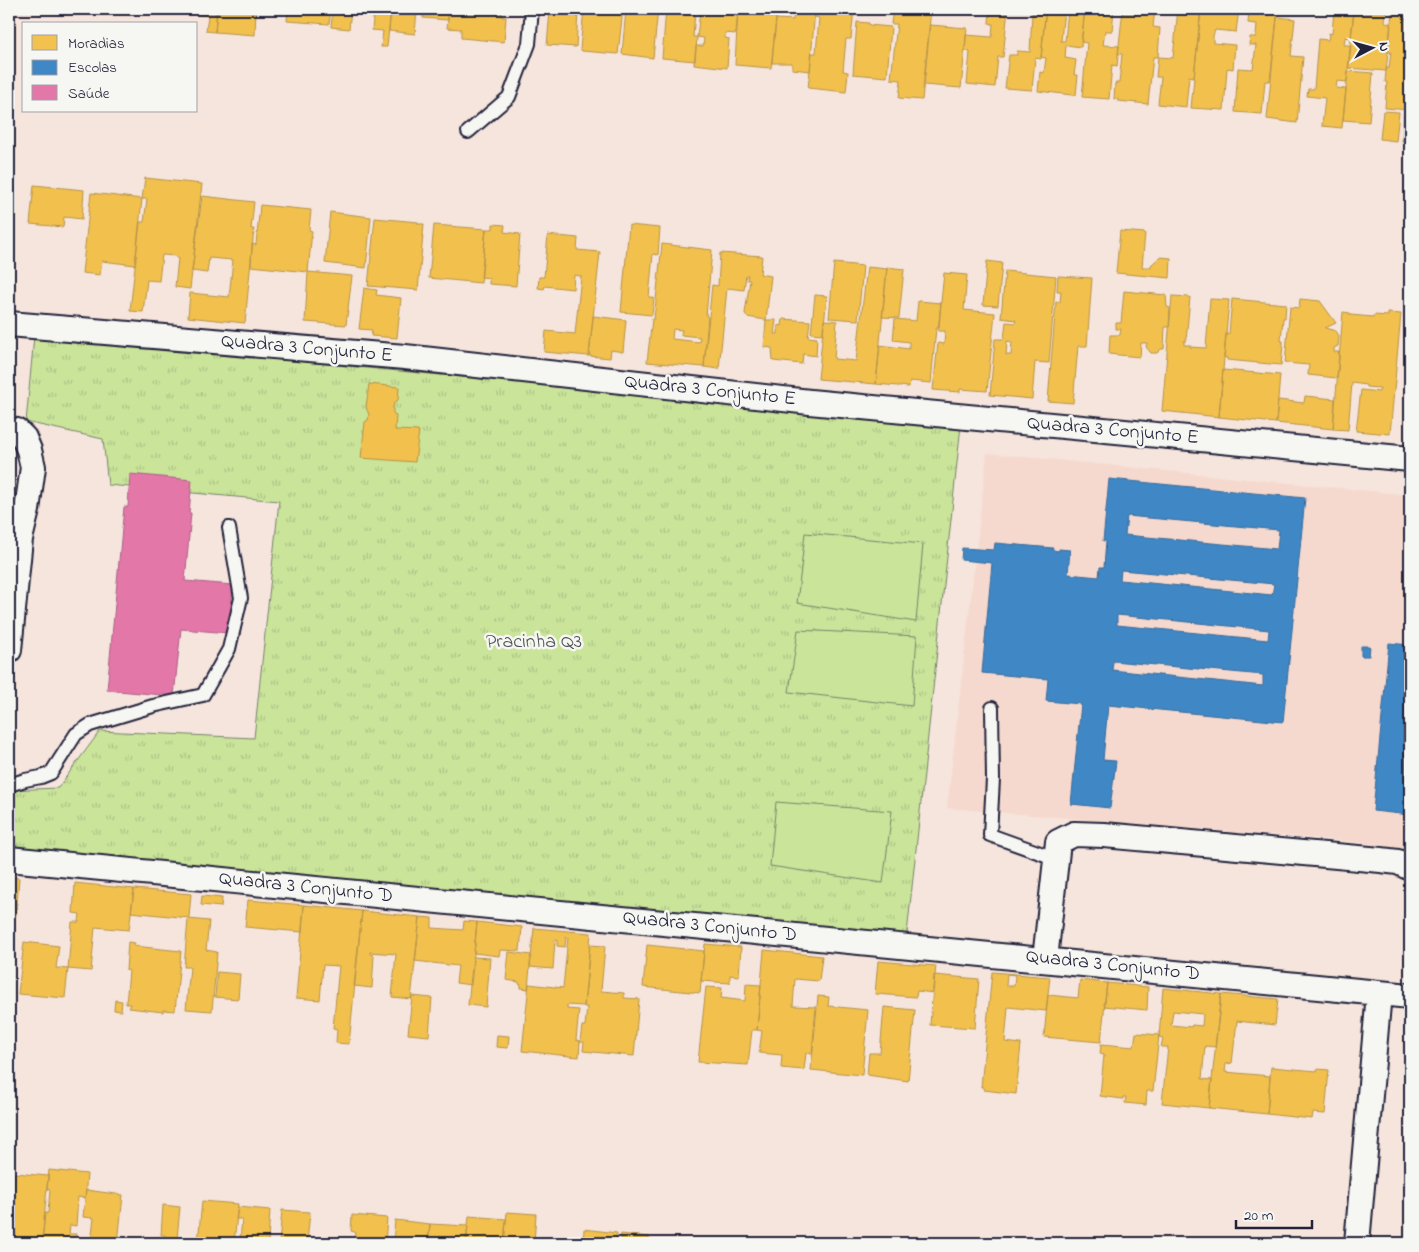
<svg xmlns="http://www.w3.org/2000/svg" width="1419" height="1252" viewBox="0 0 1419 1252" font-family="'Indie Flower',sans-serif">
<style>
.built{fill:#f6d9ce}
.grass{fill:url(#grass-tufts);stroke:#76836a}
.pitch{fill:#cae49a;stroke:#76836a}
.homes{fill:#f2c14e;stroke:#b49148;fill-rule:evenodd}
.schools{fill:#3f88c5;stroke:#36699c;fill-rule:evenodd}
.health{fill:#e377a8;stroke:#a95e87}
.lines{fill:none;stroke-linecap:round;stroke-linejoin:round}
.lane-casing{stroke:#22223b;stroke-width:16}
.street-casing{stroke:#22223b;stroke-width:28}
.lane{stroke:#f6f6f2;stroke-width:12}
.street{stroke:#f6f6f2;stroke-width:24}
.labels{text-anchor:middle;dominant-baseline:central;stroke-width:5;stroke-linejoin:round;paint-order:stroke}
.street-label{font-size:20px;fill:#22223b;stroke:#f6f6f2}
.park-label{font-size:20px;fill:#4c5253;stroke:#f6f6f2}
</style>
<defs>
<pattern id="grass-tufts" width="24" height="20" patternUnits="userSpaceOnUse" patternTransform="scale(1.25)"><rect width="24" height="20" fill="#cae49a"/><path d="M3 7l-1-3M5 7V3M7 7l1-3M15 17l-1-3M17 17v-4M19 17l1-3" fill="none" stroke="#adc386"/></pattern>
</defs>
<rect width="100%" height="100%" fill="#f6e5dd"/>
<filter id="ink" filterUnits="userSpaceOnUse"><feTurbulence type="fractalNoise" baseFrequency=".02" numOctaves="2"/><feDisplacementMap in="SourceGraphic" scale="10" xChannelSelector="R" yChannelSelector="G"/><feConvolveMatrix kernelMatrix="1 2 1 2 8 2 1 2 1" color-interpolation-filters="sRGB"/></filter>
<g filter="url(#ink)">
<path class="built" d="M987 453 1410 495V849L1333 840 947 808Z"/>
<path class="grass" d="M34 336 961 425 907 934 9 850V790L58 788 100 731 254 738 279 501 108 485 103 439 26 422Z"/>
<path class="pitch" d="M805 533 923 544 916 622 797 603Z
M798 630 917 636 912 706 789 692Z
M776 802 892 811 883 883 770 866Z"/>
<path class="homes" d="M128 9H157V11Z
M199 9H217L215 32 206 31 208 16 198 15Z
M217 9H256L255 35 215 32Z
M288 9H331L329 24 287 21Z
M333 9H351L349 29 331 27Z
M374 9H391L387 47H381L383 31 372 30Z
M391 9H417L415 34 389 31Z
M424 9H449L448 20 423 18Z
M449 9H502V17H506L504 42 461 38V29L447 28Z
M546 9H584V13L578 12 576 47 547 45 550 11H546Z
M584 9H623L618 54 582 51 580 49Z
M626 9H658L653 58 622 54Z
M666 9 681 11V9H690L692 12H695L693 37H697L695 61 662 58Z
M719 9H738L736 34 725 33V38L729 39 727 68 694 64 696 46H703L704 38 697 37 700 11 716 13Z
M738 9H777L771 68 735 65Z
M794 9H815L810 71 792 69V63H772L776 19 793 20Z
M815 9H854L851 39H846L843 71 848 72 846 92 808 88 812 53H816L819 18 815 17Z
M893 9 899 10V13H902V9H931L922 100 899 98 901 80 891 79 897 24H891Z
M990 9H1008L1003 57H998L995 87 967 84 970 52 965 51 966 35 992 37 993 24 989 23Z
M1046 9H1064L1061 41H1065L1068 9H1085L1081 47 1066 45 1065 58 1076 60 1074 75H1078L1076 95H1072L1038 91 1040 72 1044 73 1046 58 1041 57Z
M1085 9H1114L1112 31H1105L1103 45 1119 46 1117 66 1112 65 1109 99 1082 97 1087 43 1081 42Z
M1123 9H1155L1153 27 1160 28 1158 57H1153L1148 104 1118 101V99H1114L1115 83H1119L1122 54H1118Z
M1178 9H1201L1194 77 1189 76 1186 107 1158 104 1161 77H1156L1158 57 1173 58Z
M1201 9H1239L1236 32 1215 30 1213 36V43L1235 45 1233 69 1227 68 1224 110 1191 108Z
M1249 9H1278L1270 81H1265L1262 114 1235 112 1238 68 1253 69 1256 45H1249L1250 37H1256L1257 24 1248 23Z
M1334 9 1354 11 1351 38 1345 37 1344 45H1351L1347 82 1337 81 1336 88 1346 89 1342 128 1322 126 1325 98 1307 96 1308 89H1314L1318 39 1328 40 1329 33 1332 34Z
M1354 9H1386L1385 23 1391 24 1386 71 1348 68Z
M1392 12 1404 13 1403 18 1410 19V110L1385 108 1387 82H1385L1386 71 1387 68H1389L1391 52H1388Z
M1032 13 1045 15 1041 59 1035 58 1032 90 1005 88 1009 55H1017V51L1030 52Z
M1277 17 1295 19 1291 56 1303 57 1297 123 1267 119Z
M857 22 869 23V25L891 27 887 77 853 74Z
M930 25 967 28 961 88 924 85Z
M1348 71 1373 73 1369 122 1343 120Z
M1383 111 1399 112 1396 141 1380 139Z
M1404 113 1410 114V142L1402 141Z
M145 178 202 184 190 289 175 287 178 258H176V256L162 255 159 281 147 280 143 312 130 311 140 222H144L147 199H142Z
M34 185 84 190 82 219 64 217 63 227 30 224Z
M91 193 142 199 135 265 102 261 100 275 82 273Z
M202 196 254 202 251 229H254L245 323 188 317 190 293 229 297 233 260 209 258 207 273 192 271Z
M260 205 311 210 309 230 312 231 308 272 251 266 252 244 256 245Z
M330 212 371 217 366 268 325 263Z
M375 218 418 222V224H424L418 290 368 286Z
M493 224 505 225 504 232 520 234 516 286 489 284V278L481 277 486 229H493Z
M434 225 486 229 481 283 429 278Z
M629 225 660 228 658 255 653 254 649 297 654 298 652 315 621 312Z
M1120 231 1145 233 1142 267H1151V265L1160 257 1171 258 1170 278 1116 273Z
M548 235 578 238 577 250 600 252 589 356 544 352 546 331 575 334 581 276 574 275 573 289 545 286 544 289 538 288 539 277H544Z
M662 244 712 250 706 316 708 317 704 367 647 362 652 319H654ZM673 329 682 330 681 335 700 337 699 342 672 339Z
M720 253 762 256 760 274 771 276 766 320 747 317 745 313 750 280H747L748 275H746L744 290 727 288 719 369 704 367 712 285 718 286Z
M987 261 1002 263 998 306 983 305Z
M834 263 863 266 858 320 829 318Z
M867 267 887 269 876 384 818 379 824 320 837 321 834 359 856 361Z
M887 267 904 269 899 318 882 317Z
M1005 271 1056 276 1049 363 1035 362 1032 399 990 395 995 339H1004L1006 322 1015 323 1016 320 1001 318ZM1007 341 1012 342 1011 355H1006Z
M308 272 352 276 346 325 305 322Z
M944 273 967 275 964 310 995 313 987 391 960 389V392L933 390 938 343 944 344 945 331H938Z
M1058 276 1092 278 1087 346H1078L1073 403 1048 401 1056 302H1060L1061 291H1057Z
M364 288 377 290 376 295 401 298 397 338 371 336 372 330 359 329Z
M1124 291 1166 295 1167 307 1170 308 1169 327H1165L1164 349H1161L1157 353H1151L1146 347 1147 343H1141L1140 357 1109 354 1110 335H1120L1121 329H1116V323H1121Z
M815 295 827 296 823 334 811 333Z
M1172 296 1190 297 1186 341H1184V345H1190V347L1206 348 1210 299 1229 300 1219 417 1162 411Z
M1232 299 1286 304 1285 318H1283L1281 341H1283V345L1281 365 1227 360V358L1224 357 1226 334H1229Z
M1300 299 1320 301 1336 323 1325 328 1336 331 1339 336 1338 346 1334 348V352H1339L1337 378 1308 375 1309 365 1285 363 1290 307 1299 308Z
M918 301 941 303 939 328H936L931 383 910 381 909 387 876 384 880 345 909 349V342L893 340 895 319 916 321Z
M1343 312 1350 313V315L1373 317 1374 315 1388 316V313L1401 314 1390 434 1356 431 1361 390 1379 392 1380 388 1366 387V385L1352 383 1348 430 1333 429Z
M593 316 626 320 623 352 611 350 610 358 589 356Z
M783 319 810 321 808 337 817 338 816 356 803 354 802 364 773 361 772 348 764 347 766 320H776L774 334H778V325L782 326Z
M1223 370 1280 375 1276 423 1219 417Z
M369 384 399 387 398 400 394 403 393 408V413L396 416 395 430 419 431 415 462 361 458 365 422 368 420 369 415 366 407Z
M1305 396 1335 399 1333 429 1276 423 1278 400 1304 403Z
M9 877 19 878 16 915 9 914Z
M75 883 134 889 129 930 95 927 91 971 68 969 72 922H79L80 914 73 913Z
M134 889 191 894 189 918 131 912Z
M202 896 222 898 221 907 201 905Z
M248 900 304 905 302 932 245 927Z
M304 905 362 911 349 1044 336 1043 337 1029 333 1028 339 966 323 965 320 1000 296 998Z
M362 911 420 917 411 999 392 997 396 954 370 952V954L374 955 372 988 354 986Z
M420 917 432 918V928L463 930 464 921 477 922 471 985 456 983 458 966 415 961Z
M188 919 209 921 206 950 217 952 212 1011 186 1009 190 967H184Z
M477 922 522 927 520 951 500 950 499 956 474 953Z
M534 928 591 933 584 1006 567 1005V1009L579 1010 576 1040 580 1041 579 1057 522 1051 529 984 563 988 568 937H566L565 947 557 946V940H555L553 969 530 967Z
M24 942 59 946 56 968 68 969 65 998 18 994Z
M128 942 135 943 134 946 181 951 175 1011 163 1010V1012L129 1008 130 1004H126L129 971 126 970Z
M705 944 741 947 739 976 730 975V983L701 981Z
M590 945 605 946 601 991 624 993V998L639 999 634 1056 583 1051 584 1042H580L582 1026H585L587 1007H584Z
M647 945 704 951 700 993 643 987Z
M764 950 822 956 819 981 795 979 793 1006 816 1007 812 1054 806 1053 804 1070 781 1068 782 1055 759 1053 762 1031 757 1030Z
M509 952 531 955 528 989 521 988V985L519 984V982L506 980Z
M9 956H11L9 987Z
M473 957 490 958 486 1007 468 1005Z
M878 961 936 966 933 993 917 991 916 997 875 994Z
M217 972 240 974 238 999 215 997Z
M992 972 1050 977 1046 1011 1008 1007 1005 1042 1021 1044 1016 1094 984 1090V1087H981ZM1007 974 1015 975 1014 986H1006Z
M934 975 979 979 975 1028 930 1025Z
M1080 980 1107 983 1101 1042 1044 1037 1048 995 1078 998Z
M1107 983 1148 987 1147 1010 1104 1006Z
M746 984 761 985 757 1030H752L748 1065 698 1062 706 987 722 988 721 998 745 1001Z
M1163 988 1221 994 1215 1047 1205 1046 1202 1079 1212 1080 1209 1108 1162 1103 1168 1047H1161L1163 1038 1159 1037ZM1173 1011 1203 1014 1202 1026 1192 1025 1191 1027 1171 1025Z
M1221 994 1278 999 1275 1025 1237 1021 1232 1063 1226 1064 1225 1072 1270 1076 1267 1114 1209 1108Z
M412 996 432 998 429 1036 408 1034Z
M818 996 829 997 828 1006 868 1010 862 1075 811 1070Z
M115 1000 122 1001 121 1011 114 1010Z
M884 1007 915 1010 908 1081 867 1075 869 1053H880Z
M1136 1033 1159 1035 1153 1091H1147L1146 1105 1125 1103 1126 1097H1123V1099L1100 1096 1104 1055 1100 1054 1101 1044 1134 1047Z
M497 1035 509 1036 508 1048 496 1047Z
M1271 1067 1317 1071V1069L1329 1070 1325 1114 1313 1113 1312 1119 1267 1114Z
M49 1170 87 1174 85 1198 78 1197 76 1226 70 1225 69 1234H76L75 1243H42L45 1213H48L50 1190 47 1189Z
M15 1173 48 1176 42 1243H9V1212H11Z
M86 1190 123 1195 118 1243H91L94 1218 83 1217Z
M202 1201 238 1204 234 1243H196L198 1242Z
M163 1205 180 1207 177 1239 196 1241V1243H157V1237L165 1238V1235H161Z
M238 1207 270 1210 268 1241 273 1242V1243H234V1241H240L242 1219H236Z
M282 1210 310 1212 307 1243H279Z
M507 1212 536 1214 534 1243H504Z
M352 1215 387 1218 385 1243H354L355 1232 351 1231Z
M469 1216 506 1219 504 1243H466Z
M395 1220 430 1224 428 1243H423V1239L421 1238V1243H389V1242H393Z
M430 1224 468 1226 466 1243H428Z
M584 1229 617 1233 616 1243H583Z
M621 1234 649 1237V1243H620Z"/>
<path class="schools" d="M1109 479 1305 498 1283 722 1108 705 1103 760 1116 761 1110 808 1071 804 1081 704 1046 701 1048 679 982 673 992 563 961 560 962 548 994 550 995 543 1053 548V550L1059 551V549L1070 550 1068 574 1099 577 1100 567H1104L1106 541H1103ZM1127 516 1279 530 1277 549 1125 535ZM1121 570 1274 584 1272 595 1120 580ZM1117 615 1269 630 1268 640 1117 625ZM1113 661 1263 675V686L1112 670Z
M1389 643 1410 645V815L1373 811Z
M1361 646H1370L1369 656H1361Z"/>
<path class="health" d="M130 474 192 480 189 513H191L185 581 233 585 229 633 181 629 174 696 107 690 124 507H128Z"/>
<g class="lines">
<g class="lane-casing">
<path id="lane" d="M468 132 509 97 529 44 532 9
M992 708 993 779 990 835 1057 859
M9 785 25 780 41 777 51 773 76 734 90 725 153 706 203 695 229 649 241 598 229 528"/>
</g>
<g class="street-casing">
<path id="street" d="M9 324 405 357 810 402 1410 459
M9 430 17 431 24 438 29 450 33 467 27 510 20 539 9 650
M9 859 1410 996
M1045 959 1058 842 1074 834 1104 835 1381 860 1398 862 1410 868
M1357 1243 1379 993"/>
</g>
<use href="#lane" class="lane"/>
<use href="#street" class="street"/>
</g>
</g>
<g class="labels">
<g class="street-label">
<text transform="translate(307 349) rotate(5)">Quadra 3 Conjunto E</text>
<text transform="translate(710 391) rotate(6)">Quadra 3 Conjunto E</text>
<text transform="translate(1113 431) rotate(5)">Quadra 3 Conjunto E</text>
<text transform="translate(306 888) rotate(6)">Quadra 3 Conjunto D</text>
<text transform="translate(710 927) rotate(6)">Quadra 3 Conjunto D</text>
<text transform="translate(1113 966) rotate(6)">Quadra 3 Conjunto D</text>
</g>
<g class="park-label">
<text x="534" y="642">Pracinha Q3</text>
</g>
</g>
<rect width="1419" height="1252" fill="none" stroke="#f6f6f2" stroke-width="30"/>
<rect x="15" y="15" width="1389" height="1222" fill="none" stroke="#22223b" stroke-width="2" filter="url(#ink)"/>
<rect x="22" y="22" width="175" height="90" fill="#f6f6f2" stroke="#a1a1a9"/>
<rect x="32" y="35" width="25" height="15" fill="#f2c14e" stroke="#a1a1a9"/>
<text x="68" y="48" font-size="15" fill="#22223b">Moradias</text>
<rect x="32" y="60" width="25" height="15" fill="#3f88c5" stroke="#a1a1a9"/>
<text x="68" y="72" font-size="15" fill="#22223b">Escolas</text>
<rect x="32" y="85" width="25" height="15" fill="#e377a8" stroke="#a1a1a9"/>
<text x="68" y="98" font-size="15" fill="#22223b">Saúde</text>
<g transform="translate(1372 48) rotate(84)" stroke="#f6f6f2" stroke-width="4" paint-order="stroke">
<path d="M0-4L9 19L0 12L-9 19Z" fill="#22223b"/>
<text y="-8" font-size="14" font-weight="bold" text-anchor="middle" fill="#22223b">N</text>
</g>
<path d="M1236 1220v8h76v-8" fill="none" stroke="#22223b" stroke-width="2.5"/>
<text x="1244" y="1220" font-size="15" fill="#22223b" stroke="#f6f6f2" stroke-width="4" paint-order="stroke">20 m</text>
</svg>
